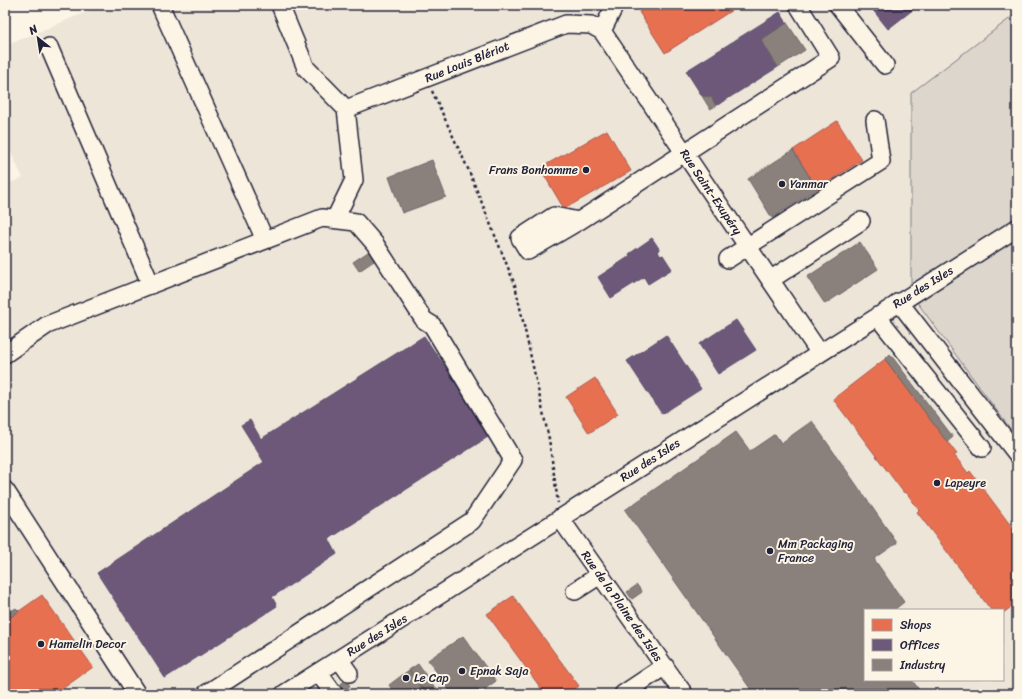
<svg xmlns="http://www.w3.org/2000/svg" width="1022" height="699" viewBox="0 0 1022 699" font-family="Sriracha,sans-serif">
<style>
.built{fill:#ece5d8;fill-rule:evenodd}
.green{fill:#dcd6cc;stroke:#7f7c84}
.shops{fill:#e76f51;stroke:#ac584a}
.offices{fill:#6d597a;stroke:#564867}
.industry{fill:#8a817c;stroke:#6b6468}
.lines{fill:none;stroke-linecap:round;stroke-linejoin:round}
.minor-casing{stroke:#22223b;stroke-width:20}
.path{stroke:#22223b;stroke-width:2.5;stroke-dasharray:3 3;stroke-linecap:butt}
.minor{stroke:#fcf5e5;stroke-width:17}
.poi-dot{fill:#22223b;stroke:#fcf5e5;stroke-width:1.5}
.labels{text-anchor:middle;dominant-baseline:central;stroke-width:4;stroke-linejoin:round;paint-order:stroke}
.street-label{font-size:12px;fill:#22223b;stroke:#fcf5e5}
.poi-label{font-size:12px;fill:#22223b;stroke:#fcf5e5;text-anchor:start}
</style>
<rect width="100%" height="100%" fill="#fcf5e5"/>
<filter id="ink" filterUnits="userSpaceOnUse"><feTurbulence type="fractalNoise" baseFrequency=".025" numOctaves="2"/><feDisplacementMap in="SourceGraphic" scale="8" xChannelSelector="R" yChannelSelector="G"/><feConvolveMatrix kernelMatrix="1 2 1 2 8 2 1 2 1" color-interpolation-filters="sRGB"/></filter>
<g filter="url(#ink)">
<path class="built" d="M103 5H1017V13L911 294 1017 438V640L1012 644 1017 653V690L1012 694H5V185L23 178 5 140V46ZM865 610H1003V680H865Z"/>
<path class="green" d="M1017 13V438L911 294V93Z"/>
<path class="shops" d="M649 5H740L665 53 639 12Z
M837 121 862 160 817 189 793 150Z
M607 130 631 171 564 209 540 168Z
M885 359 956 453 957 454 954 455 968 473 970 471 1017 534V603L1003 613V610H991L917 512 919 510 906 492 904 493 833 399Z
M595 378 618 414 589 433 566 397Z
M42 595 93 667 55 694H5V621Z
M513 596 579 686 568 694H545L487 614Z"/>
<path class="offices" d="M869 5H919L888 29Z
M780 12 787 23 761 40 778 67 716 106 711 97 702 96 686 71Z
M652 238 660 250 658 251 660 256 663 255 672 269 648 284 644 277 611 298 598 277 630 256 629 254Z
M736 320 756 350 718 374 699 344Z
M666 335 701 389 662 414 627 361Z
M424 336 491 435 329 539 337 554 272 597 277 606 165 678 97 573 264 462 241 425 250 420 261 439Z"/>
<path class="industry" d="M787 23 805 50 778 67 761 40Z
M702 96 711 97 716 106 710 109Z
M793 150 817 189 772 218 748 179Z
M432 160 446 197 402 213 389 177Z
M860 242 878 269 825 304 807 277Z
M371 250 377 259 359 271 353 262Z
M890 354 953 437 947 442 885 359Z
M812 421 897 543 874 559 904 602 894 610H865V680H912L922 694H754L625 510 736 432 750 451 775 434 781 443Z
M637 585 642 592 632 599 627 592Z
M16 608 19 611 5 621V615Z
M463 636 496 681 478 694H452L428 660Z
M418 664 438 693 436 694H426L409 670Z
M409 670 426 694H395L389 685Z
M346 680 350 686 341 692 338 686Z"/>
<g class="lines">
<g class="minor-casing">
<path id="minor" d="M160 5 265 240
M280 5 306 68 346 109 354 180 335 219
M838 5 885 65
M602 31 615 5
M49 47 151 285
M346 109 566 24 591 25 602 31 819 352
M579 221 554 216 520 238 528 251 579 221 831 58 798 5
M728 259 881 161 875 120
M770 280 861 221
M899 302 1017 454
M877 316 982 448
M5 354 47 325 322 218 356 222 375 244 424 320 432 325 513 460 472 521 206 694
M5 490 137 694
M560 518 684 694
M575 591 600 575
M339 659 349 673
M318 672 334 694
M284 694 1017 228
M623 694 665 666"/>
</g>
<path class="path" d="M432 91 469 171 515 285 549 439 558 503"/>
<use href="#minor" class="minor"/>
</g>
</g>
<g class="poi-dot">
<circle cx="586" cy="170" r="4"/>
<circle cx="782" cy="184" r="4"/>
<circle cx="937" cy="483" r="4"/>
<circle cx="770" cy="551" r="4"/>
<circle cx="41" cy="644" r="4"/>
<circle cx="462" cy="671" r="4"/>
<circle cx="406" cy="678" r="4"/>
</g>
<g class="labels">
<g class="street-label">
<text transform="translate(467 62) rotate(-22)">Rue Louis Blériot</text>
<text transform="translate(711 192) rotate(56)">Rue Saint-Exupéry</text>
<text transform="translate(923 287) rotate(-32)">Rue des Isles</text>
<text transform="translate(650 460) rotate(-33)">Rue des Isles</text>
<text transform="translate(622 606) rotate(55)">Rue de la Plaine des Isles</text>
<text transform="translate(377 635) rotate(-32)">Rue des Isles</text>
</g>
<g class="poi-label">
<text x="578" y="170" text-anchor="end">Frans Bonhomme</text>
<text x="790" y="184">Yanmar</text>
<text x="945" y="483">Lapeyre</text>
<text x="778" y="544">Mm Packaging<tspan x="778" dy="14">France</tspan></text>
<text x="49" y="644">Hamelin Decor</text>
<text x="470" y="671">Epnak Saja</text>
<text x="414" y="678">Le Cap</text>
</g>
</g>
<rect width="1022" height="699" fill="none" stroke="#fcf5e5" stroke-width="20"/>
<rect x="10" y="10" width="1002" height="679" fill="none" stroke="#22223b" stroke-width="1.5" filter="url(#ink)"/>
<rect x="864" y="609" width="140" height="72" fill="#fcf5e5" stroke="#a5a1a1"/>
<rect x="872" y="619" width="20" height="12" fill="#e76f51" stroke="#a5a1a1"/>
<text x="900" y="629" font-size="12" fill="#22223b">Shops</text>
<rect x="872" y="639" width="20" height="12" fill="#6d597a" stroke="#a5a1a1"/>
<text x="900" y="649" font-size="12" fill="#22223b">Offices</text>
<rect x="872" y="659" width="20" height="12" fill="#8a817c" stroke="#a5a1a1"/>
<text x="900" y="669" font-size="12" fill="#22223b">Industry</text>
<g transform="translate(38 38) rotate(330)" stroke="#fcf5e5" stroke-width="3" paint-order="stroke">
<path d="M0-3L7 15L0 10L-7 15Z" fill="#22223b"/>
<text y="-6" font-size="11" font-weight="bold" text-anchor="middle" fill="#22223b">N</text>
</g>
</svg>
